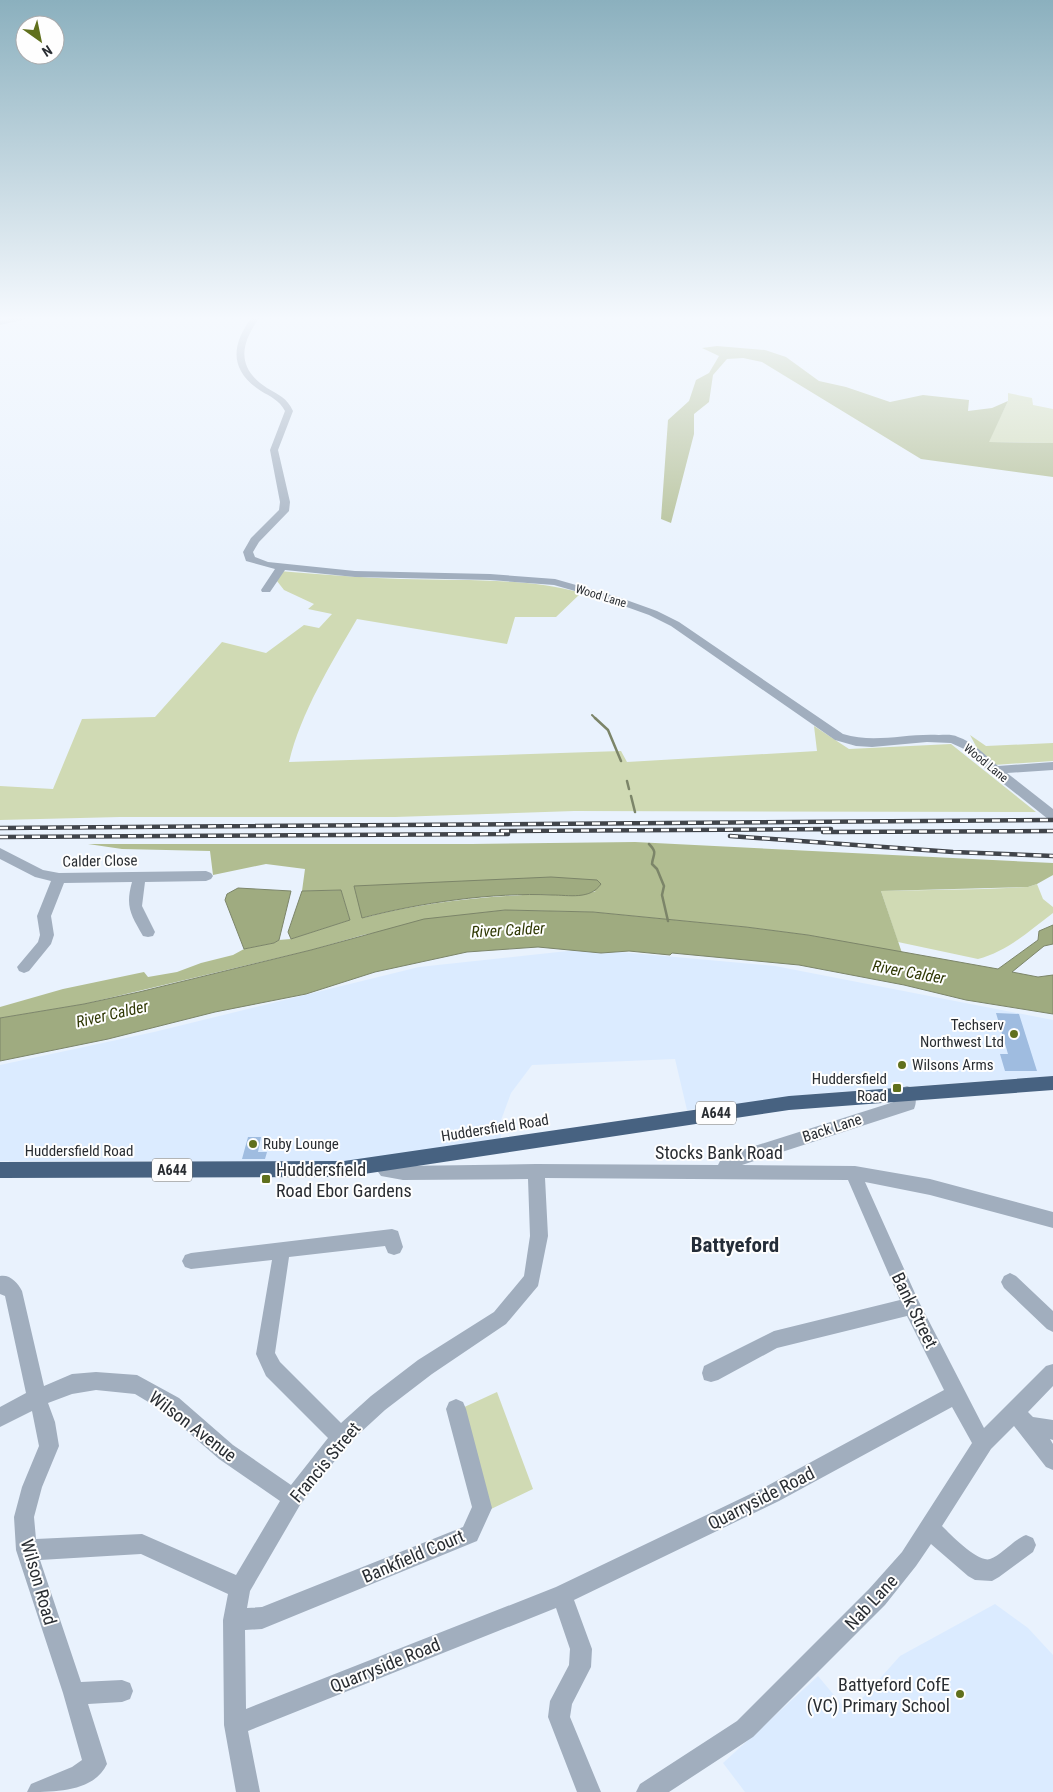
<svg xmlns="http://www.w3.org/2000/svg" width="1053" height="1792" viewBox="0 0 1053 1792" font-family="'Roboto Condensed',sans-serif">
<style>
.built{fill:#dbebff}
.green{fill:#d0dab4}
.forest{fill:#b1bd91;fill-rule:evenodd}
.water{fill:#9fab80;stroke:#7c8569}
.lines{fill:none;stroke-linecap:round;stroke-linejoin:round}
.stream-far1{stroke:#7c8569;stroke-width:2}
.stream{stroke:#7c8569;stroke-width:2.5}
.building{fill:#9fbce0}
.minor{fill:#a1aebe;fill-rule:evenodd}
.highway{fill:#476281;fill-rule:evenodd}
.rail-casing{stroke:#41454b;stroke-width:4.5}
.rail{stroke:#fefefe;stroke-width:2.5;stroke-dasharray:8;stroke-linecap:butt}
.poi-dot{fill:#60701d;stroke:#fefefe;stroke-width:2}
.labels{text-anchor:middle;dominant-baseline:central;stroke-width:4;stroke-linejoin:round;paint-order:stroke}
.far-street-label{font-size:12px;fill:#292d32;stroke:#fefefe}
.shield{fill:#fefefe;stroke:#696c6f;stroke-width:1}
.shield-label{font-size:14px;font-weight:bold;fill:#292d32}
.street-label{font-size:15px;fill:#292d32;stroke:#fefefe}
.poi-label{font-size:15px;fill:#292d32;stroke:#fefefe;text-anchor:end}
.water-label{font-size:16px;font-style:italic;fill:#303905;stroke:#fefefe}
.near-street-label{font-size:18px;fill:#292d32;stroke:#fefefe}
.near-poi-label{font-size:18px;fill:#292d32;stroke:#fefefe;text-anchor:start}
.near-quarter-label{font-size:21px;font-weight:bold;fill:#252d38;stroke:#fefefe}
</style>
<rect width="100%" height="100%" fill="#e9f2fd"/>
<path class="built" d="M586 949 775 966 1053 1020V1076L812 1094 687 1110 675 1059 532 1065 511 1093 500 1123 501 1138 352 1161H0V1065L154 1032 419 967Z
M995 1604 1028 1628 1053 1655V1792H745L723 1763 818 1676 849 1713 900 1656Z"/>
<path class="green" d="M1008 393 1032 398 1033 405 1053 409V443L988 442 1008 401Z
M279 571C320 574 361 578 402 579 461 581 524 577 581 593L556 617H515L507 644 357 619C331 664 301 712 289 762L621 751 627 762 817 751 814 726 849 749 951 744 1036 812 574 811 395 817H120L0 820V786L53 789 82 719 155 717 222 642 266 653 304 625 319 628 332 614 308 609 314 604 284 590 277 581Z
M970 735 986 746 1053 743V761L994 765 977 748Z
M1037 884 1043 899 1053 907V913C1030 930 1007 952 978 959L898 942 881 891 984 889 1028 887Z
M497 1392 533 1489 491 1509 460 1409Z"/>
<path class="forest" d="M717 346 765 350 786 357 819 381 846 387 890 402 923 395 969 400 968 411 992 408 1008 401 989 442 1053 443V477L921 459 762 362 743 358 727 359 713 375 709 402 694 414V434L671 523 661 519 668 420 689 401 696 380 709 373 719 356 702 348Z
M635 842 1053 863V875L1037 884 1028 887 881 891 902 953 808 935 746 927 593 912 505 910 467 915 363 935 311 950 84 1004 0 1018V1007L63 989 144 972 148 977 177 972 201 963 233 955 244 949 274 943 279 940 291 939 350 920 341 890 302 891 305 869 266 864 213 875 210 851 122 849 88 844H472ZM354 886 596 891C572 899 548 893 523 895 469 898 415 904 363 918Z"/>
<path class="water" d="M551 877 597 880 601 884C590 900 569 895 552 895 494 892 418 903 362 918L354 886Z
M238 888 291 891 279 940 274 943 244 949 225 900 227 894Z
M341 890 350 920 291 939 288 932 302 891Z
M505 910 593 912 746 927 808 935 998 969 1038 940 1039 931 1053 925V944L1044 946 1012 972 1038 977 1053 975V1014L966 1000 904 985 799 965 672 953 670 955 629 951 601 953 538 947 467 952 375 972 306 994 215 1012 108 1039 0 1061V1018L84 1004 139 992 311 950 424 919Z"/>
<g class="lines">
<path class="stream-far1" d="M592 715 596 719"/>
<path class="stream" d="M595 718 608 730 621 761
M627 781 629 789
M631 796 635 812
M649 844C658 853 653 854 652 864L657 869 664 886 662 895 668 921"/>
</g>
<path class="building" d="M996 1013 1019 1014 1037 1071H1005L1000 1054H1008Z
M248 1137H261L258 1152H267L265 1159H242Z"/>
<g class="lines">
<path class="minor" d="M18 317H35L0 325V321Z
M252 317H260C240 344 236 368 267 388 279 395 287 398 293 411L278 450 290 502 289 511 259 542 253 552 255 557 268 562 355 571 490 574 555 579 618 597 657 611 679 622 843 734C875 744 906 733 939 735 945 735 952 734 958 737 973 742 985 755 998 766L1053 762V770L1007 773 1053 809V820L1048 819 990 773 964 749 951 743 927 742 872 747 856 746 835 740 671 626 649 615 610 601 554 585 490 580 355 577 285 570 270 592H262L261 590 275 569 246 561 243 552 251 538 279 510 280 502 270 450 285 411C279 400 271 397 261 391 229 370 231 345 252 317Z
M0 848 43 870 59 873 206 871 211 873 213 876 211 879 206 881 145 882 142 906 155 932 153 936 148 937 143 936C131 915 125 907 132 882L64 883 51 916 54 935 51 944 29 971 24 973 19 971 17 967 38 942 40 935 37 916 51 881 35 877 0 859Z
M907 1086 913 1088C916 1095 917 1102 914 1109L742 1165 855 1166 930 1179 1053 1212V1228L930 1195 865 1182 918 1300 984 1428 1046 1366 1053 1364V1386L1028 1412 1033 1417 1053 1420V1440L1050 1439 1053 1444V1470L1046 1467 1014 1426 991 1449 942 1526C951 1535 978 1563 990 1559 1002 1555 1013 1540 1026 1535L1033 1538 1036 1545 1033 1552 999 1577 992 1581 975 1580 968 1576 931 1544 916 1566 885 1605 753 1737 669 1792H636L640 1784 737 1721 869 1589 902 1552 972 1443 952 1407 779 1501 574 1600 592 1649 591 1667 572 1704 570 1717 601 1792H577L548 1717 550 1701 569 1665 570 1649 556 1608 248 1731 260 1792H236L224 1725 223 1620 228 1594 141 1554 40 1560 81 1682 122 1680 130 1683 133 1691 130 1699 122 1702 88 1704 107 1764C94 1792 55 1792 27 1792L31 1784 72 1767 82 1760 63 1693 16 1550 14 1517 22 1487 39 1446 32 1411 0 1427V1407L26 1393 5 1296 0 1294V1276C10 1274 18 1283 22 1291L44 1386 72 1374 96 1372 137 1375 179 1398 233 1445 291 1485 328 1438 266 1376 256 1354 272 1260 191 1269 185 1267 182 1261 185 1255 191 1253 392 1229 398 1231 403 1247 400 1253 394 1255 388 1253 385 1246 289 1257 275 1353 280 1362 341 1423 371 1396 418 1360 494 1312 524 1276 530 1236 528 1179 403 1180 381 1176 373 1165 375 1160 381 1158 391 1164 403 1166 536 1164 718 1165 720 1161 739 1151 900 1100 899 1093 901 1088ZM545 1178 848 1180 900 1300 774 1331 704 1366 702 1373 704 1380 711 1382 718 1380 777 1348 907 1316 944 1390 765 1487 556 1587 246 1709 245 1630 262 1629 477 1541 492 1508 466 1409 463 1402 456 1399 449 1402 446 1409 472 1507 463 1527 262 1607 247 1608 250 1591 300 1505 348 1444 385 1410 432 1374 506 1324 538 1286 548 1236ZM96 1390 135 1394 165 1412 219 1459 280 1501 236 1575 142 1534 36 1539 34 1517 42 1487 59 1446 55 1422 48 1403 72 1394Z
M1010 1273 1016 1276 1053 1311V1332L1047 1329 1004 1288 1001 1282 1004 1276Z"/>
<path class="highway" d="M1053 1076V1090L789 1110 344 1177 0 1178V1162L344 1161 789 1096Z"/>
<g class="rail-casing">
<path id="rail" d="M0 828 1053 820
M501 831 831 829
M823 832 1053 831
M730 836 953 852 1053 856
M0 837 508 834"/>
</g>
<use href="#rail" class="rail"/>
</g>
<linearGradient id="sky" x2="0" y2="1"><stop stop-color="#8bb0be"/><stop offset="0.56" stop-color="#f5f9fe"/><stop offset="1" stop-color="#f5f9fe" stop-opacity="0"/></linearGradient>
<rect width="1053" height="568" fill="url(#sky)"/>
<g class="poi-dot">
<circle cx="1014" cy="1034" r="5"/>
<circle cx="902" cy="1065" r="5"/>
<rect x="892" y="1083" width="10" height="10" rx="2.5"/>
<circle cx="253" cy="1144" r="5"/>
<rect x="261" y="1174" width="10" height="10" rx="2.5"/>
<circle cx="960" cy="1694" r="5"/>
</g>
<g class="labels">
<g class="far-street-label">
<text transform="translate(601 596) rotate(17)">Wood Lane</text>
<text transform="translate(986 763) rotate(39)">Wood Lane</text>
</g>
<g class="shield">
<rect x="696" y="1101.5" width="40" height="23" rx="4"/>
<rect x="152" y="1158.5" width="40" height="23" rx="4"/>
</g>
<g class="shield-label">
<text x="716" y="1113">A644</text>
<text x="172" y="1170">A644</text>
</g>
<g class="street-label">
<text transform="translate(100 861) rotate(-1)">Calder Close</text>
<text transform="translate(495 1128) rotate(-9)">Huddersfield Road</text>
<text transform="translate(832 1128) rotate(-18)">Back Lane</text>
<text x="79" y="1151">Huddersfield Road</text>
</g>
<g class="poi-label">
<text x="1004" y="1025">Techserv<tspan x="1004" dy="17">Northwest Ltd</tspan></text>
<text x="912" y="1065" text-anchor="start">Wilsons Arms</text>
<text x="887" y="1079">Huddersfield<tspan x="887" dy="17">Road</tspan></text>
<text x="263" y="1144" text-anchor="start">Ruby Lounge</text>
</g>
<g class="water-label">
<text transform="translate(508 930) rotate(-3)">River Calder</text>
<text transform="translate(909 972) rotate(10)">River Calder</text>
<text transform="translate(112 1014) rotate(-13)">River Calder</text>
</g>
<g class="near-street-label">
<text x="719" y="1152">Stocks Bank Road</text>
<text transform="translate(915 1310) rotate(64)">Bank Street</text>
<text transform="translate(193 1426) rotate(37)">Wilson Avenue</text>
<text transform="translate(325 1462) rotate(-50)">Francis Street</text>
<text transform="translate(761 1498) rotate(-27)">Quarryside Road</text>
<text transform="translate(413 1556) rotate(-23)">Bankfield Court</text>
<text transform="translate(39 1582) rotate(74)">Wilson Road</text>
<text transform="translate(871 1602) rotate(-47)">Nab Lane</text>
<text transform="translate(385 1665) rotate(-22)">Quarryside Road</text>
</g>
<g class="near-poi-label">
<text x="276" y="1169">Huddersfield<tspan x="276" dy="21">Road Ebor Gardens</tspan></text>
<text x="950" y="1684" text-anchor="end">Battyeford CofE<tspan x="950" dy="21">(VC) Primary School</tspan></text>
</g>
<g class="near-quarter-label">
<text x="735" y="1245">Battyeford</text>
</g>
</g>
<g transform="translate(40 40) rotate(147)"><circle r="24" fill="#fefefe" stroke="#a9aaac"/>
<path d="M0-4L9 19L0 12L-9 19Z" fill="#60701d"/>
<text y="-8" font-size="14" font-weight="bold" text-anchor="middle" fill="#292d32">N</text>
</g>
</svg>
